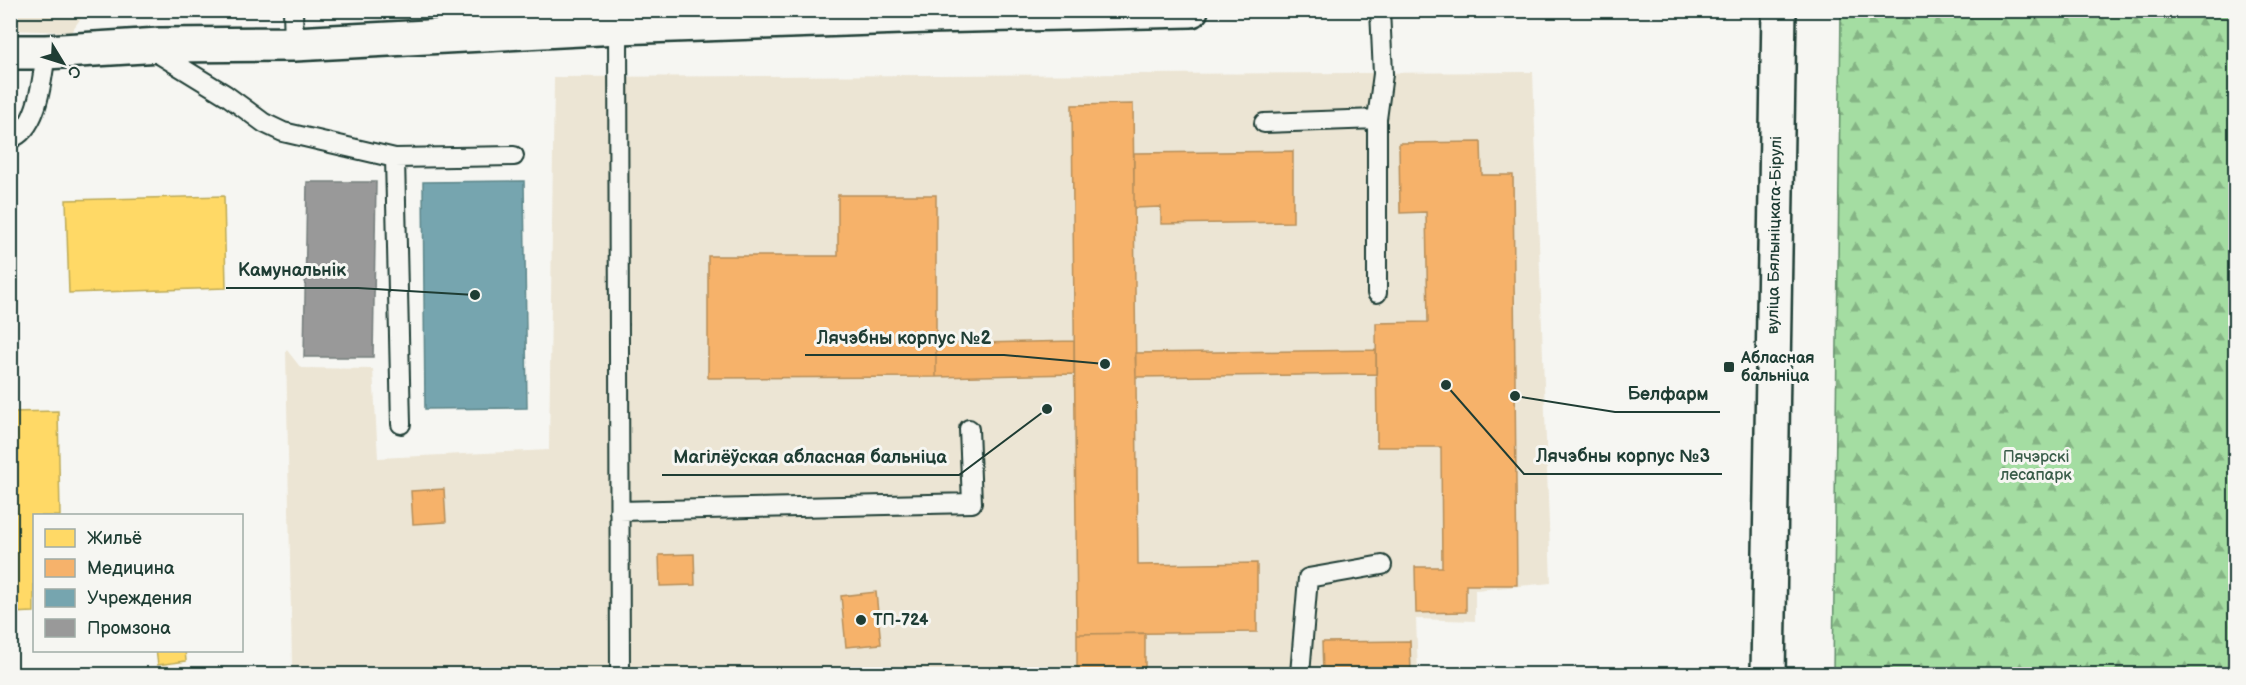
<svg xmlns="http://www.w3.org/2000/svg" width="2246" height="685" viewBox="0 0 2246 685" font-family="'Balsamiq Sans',sans-serif">
<style>
.built{fill:#ece5d4}
.forest{fill:url(#forest-firs);stroke:#628d6b;stroke-width:1.5}
.homes{fill:#ffd966;stroke:#bcaa57;stroke-width:1.5}
.health{fill:#f6b26b;stroke:#b68f5a;stroke-width:1.5}
.public{fill:#76a5af;stroke:#5c868a;stroke-width:1.5}
.industry{fill:#999;stroke:#747d7b;stroke-width:1.5}
.lines{fill:none;stroke-linecap:round;stroke-linejoin:round}
.service-casing{stroke:#1f3d34;stroke-width:22}
.secondary-casing{stroke:#1f3d34;stroke-width:38}
.primary-casing{stroke:#1f3d34;stroke-width:38}
.service{stroke:#f6f6f2;stroke-width:18}
.secondary{stroke:#f6f6f2;stroke-width:33}
.primary{stroke:#f6f6f2;stroke-width:33}
.poi-dot{fill:#1f3d34;stroke:#f6f6f2;stroke-width:2}
.labels{text-anchor:middle;dominant-baseline:central;stroke-width:6;stroke-linejoin:round;paint-order:stroke}
.street-label{font-size:16px;fill:#1f3d34;stroke:#f6f6f2}
.poi-label{font-size:16px;font-weight:bold;fill:#1f3d34;stroke:#f6f6f2;text-anchor:start}
.park-label{font-size:16px;fill:#3a5d4a;stroke:#f6f6f2}
.leader{fill:none;stroke:#1f3d34;stroke-width:2}
.callout-dot{fill:#1f3d34;stroke:#f6f6f2;stroke-width:2}
.callout-label{font-size:18px;text-anchor:middle;font-weight:bold;fill:#1f3d34;stroke:#f6f6f2;stroke-width:6;stroke-linejoin:round;paint-order:stroke}
</style>
<defs>
<pattern id="forest-firs" width="22" height="20" patternUnits="userSpaceOnUse" patternTransform="scale(1.5)"><rect width="22" height="20" fill="#a4dda2"/><path d="M5 1l3.5 6h-7zM16 11l3.5 6h-7z" fill="#85b485"/></pattern>
</defs>
<rect width="100%" height="100%" fill="#f6f6f2"/>
<filter id="ink" filterUnits="userSpaceOnUse"><feTurbulence type="fractalNoise" baseFrequency=".0167" numOctaves="2"/><feDisplacementMap in="SourceGraphic" scale="12" xChannelSelector="R" yChannelSelector="G"/><feConvolveMatrix kernelMatrix="1 2 1 2 8 2 1 2 1" color-interpolation-filters="sRGB"/></filter>
<g filter="url(#ink)">
<path class="built" d="M11 10H86V11L71 32 11 30Z
M1533 72 1551 583 1475 590V621L1416 619 1418 674H207L292 666 286 349 301 368 373 369 378 458 549 450 554 77Z"/>
<path class="forest" d="M1841 11H2235V674H1833Z"/>
<path class="homes" d="M224 196 226 288 69 293 66 200Z
M58 411 60 516H34V612L10 613V412Z
M156 650H185L186 661 158 665Z"/>
<path class="health" d="M1133 104 1138 565 1257 563V632L1077 634 1072 105Z
M1481 142 1482 175H1513L1517 585H1466V612L1416 613 1415 567H1442L1441 447H1377L1376 323 1428 322 1426 212 1400 213 1399 143Z
M1293 151V222L1161 224V207L1134 208V153Z
M838 195H936V377L708 378V256H838Z
M1074 341V374L936 377V344Z
M1376 350V374L1136 377 1135 353Z
M444 489 446 522 413 524 411 491Z
M694 554 695 585 660 586 659 555Z
M876 592 881 644 846 647 841 596Z
M1145 633V674H1077V634Z
M1410 641 1411 674H1323L1322 642Z"/>
<path class="public" d="M524 181 527 408 425 409 423 182Z"/>
<path class="industry" d="M307 182H376L373 357H304Z"/>
<g class="lines">
<g class="service-casing">
<path id="service" d="M293 10 294 44
M618 27 620 674
M151 49 226 95 264 123 283 132 395 158 514 156
M1264 123 1377 119
M10 139C39 129 42 78 46 52
M395 158 401 424
M1377 293V119L1383 74 1380 10
M619 511 972 503 969 429
M1300 674 1308 578 1382 565"/>
</g>
<g class="secondary-casing">
<path id="secondary" d="M10 52H46L160 45 294 44 618 27 929 16 1191 10"/>
</g>
<g class="primary-casing">
<path id="primary" d="M1768 674 1779 10"/>
</g>
<use href="#service" class="service"/>
<use href="#secondary" class="secondary"/>
<use href="#primary" class="primary"/>
</g>
</g>
<g class="poi-dot">
<rect x="1723" y="361" width="12" height="12" rx="3"/>
<circle cx="861" cy="620" r="6"/>
</g>
<g class="labels">
<g class="street-label">
<text transform="translate(1775 235) rotate(-89)">вуліца Бялыніцкага-Бірулі</text>
</g>
<g class="poi-label">
<text x="1741" y="358">Абласная<tspan x="1741" dy="18">бальніца</tspan></text>
<text x="873" y="620">ТП-724</text>
</g>
<g class="park-label">
<text x="2036" y="457">Пячэрскі<tspan x="2036" dy="18">лесапарк</tspan></text>
</g>
</g>
<path class="leader" d="M475 295L358 288H226M1105 364L1004 355H805M1515 396L1615 412H1720M1446 385L1524 474H1722M1047 409L959 475H662"/>
<g class="callout-dot">
<circle cx="475" cy="295" r="6"/>
<circle cx="1105" cy="364" r="6"/>
<circle cx="1515" cy="396" r="6"/>
<circle cx="1446" cy="385" r="6"/>
<circle cx="1047" cy="409" r="6"/>
</g>
<g class="callout-label">
<text x="292" y="276">Камунальнік</text>
<text x="904" y="344">Лячэбны корпус №2</text>
<text x="1668" y="400">Белфарм</text>
<text x="1623" y="462">Лячэбны корпус №3</text>
<text x="810" y="463">Магілёўская абласная бальніца</text>
</g>
<rect width="2246" height="685" fill="none" stroke="#f6f6f2" stroke-width="36"/>
<rect x="18" y="18" width="2210" height="649" fill="none" stroke="#1f3d34" stroke-width="2" filter="url(#ink)"/>
<rect x="33" y="514" width="210" height="138" fill="#f6f6f2" stroke="#a0aca6" stroke-width="1.5"/>
<rect x="45" y="529" width="30" height="18" fill="#ffd966" stroke="#a0aca6" stroke-width="1.5"/>
<text x="87" y="544" font-size="18" fill="#1f3d34">Жильё</text>
<rect x="45" y="559" width="30" height="18" fill="#f6b26b" stroke="#a0aca6" stroke-width="1.5"/>
<text x="87" y="574" font-size="18" fill="#1f3d34">Медицина</text>
<rect x="45" y="589" width="30" height="18" fill="#76a5af" stroke="#a0aca6" stroke-width="1.5"/>
<text x="87" y="604" font-size="18" fill="#1f3d34">Учреждения</text>
<rect x="45" y="619" width="30" height="18" fill="#999999" stroke="#a0aca6" stroke-width="1.5"/>
<text x="87" y="634" font-size="18" fill="#1f3d34">Промзона</text>
<g transform="translate(63 63) rotate(128)" stroke="#f6f6f2" stroke-width="4.5" paint-order="stroke">
<path d="M0-4.5L10 22L0 15L-10 22Z" fill="#1f3d34"/>
<text y="-9" font-size="16" font-weight="bold" text-anchor="middle" fill="#1f3d34">С</text>
</g>
</svg>
